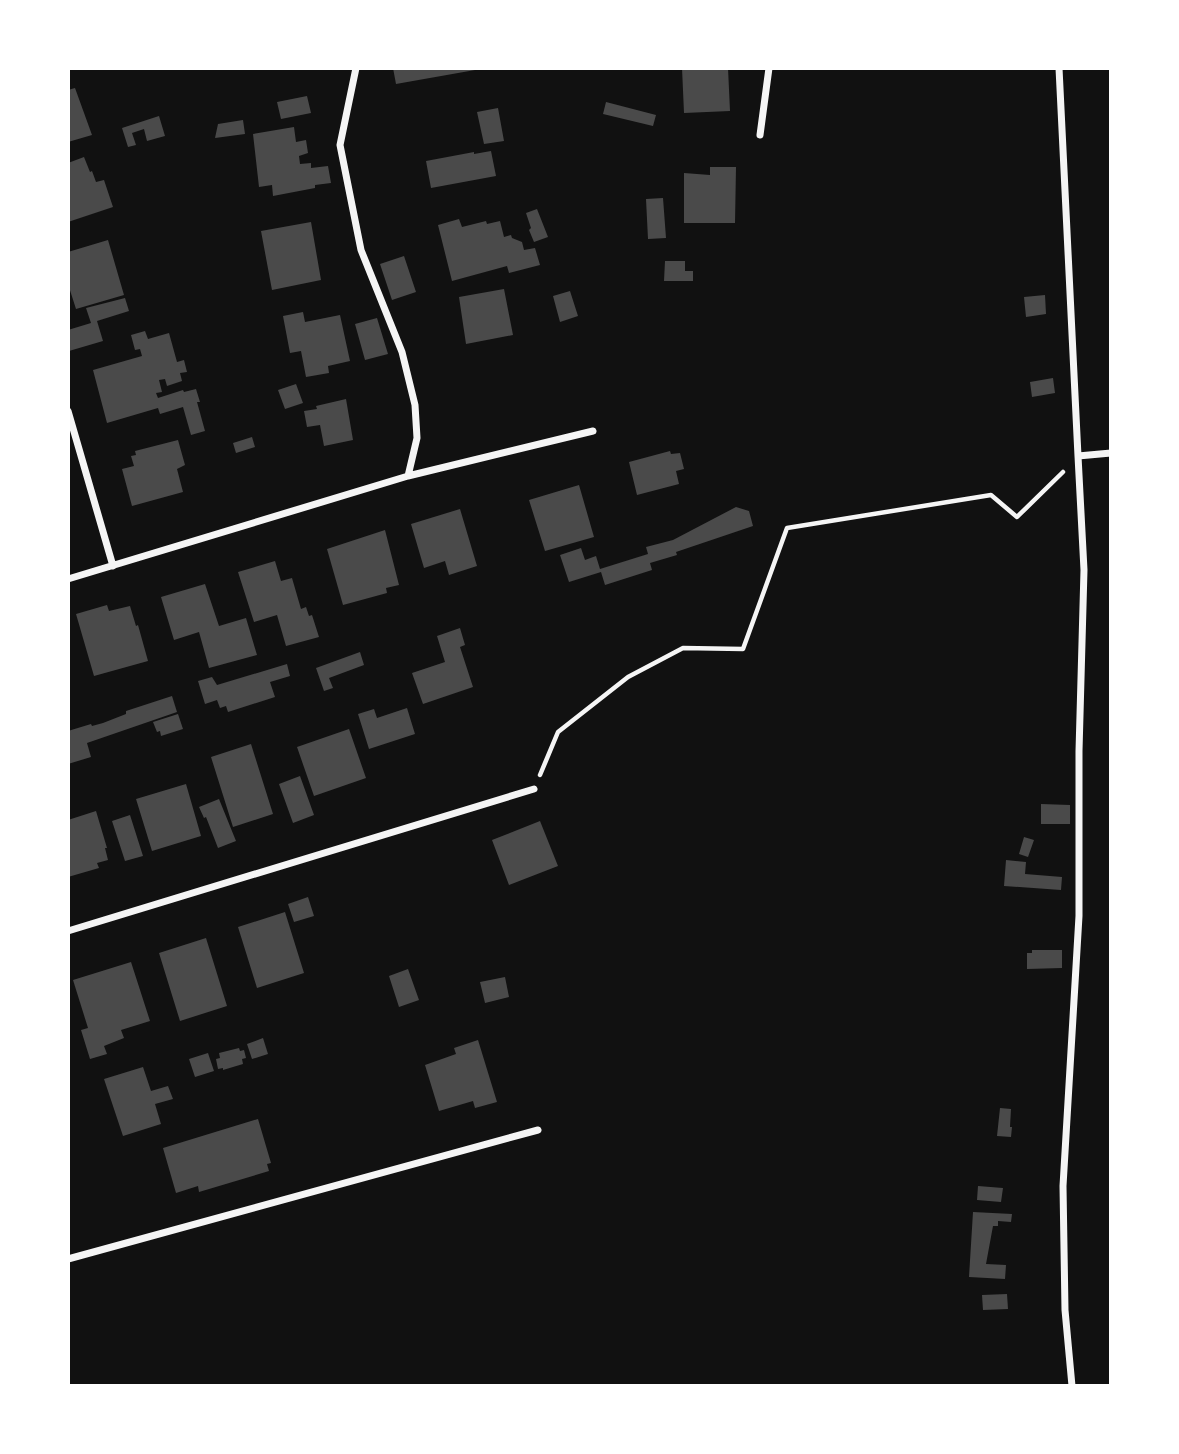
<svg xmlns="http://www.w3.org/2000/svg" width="1179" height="1454" viewBox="0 0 1179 1454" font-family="'Fira Sans Condensed',sans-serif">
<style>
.building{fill:#4a4a4a}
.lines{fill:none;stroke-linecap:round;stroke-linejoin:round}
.path{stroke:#f5f5f5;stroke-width:4.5}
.minor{stroke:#f5f5f5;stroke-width:7}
</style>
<rect width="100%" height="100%" fill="#111"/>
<path class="building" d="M393 68H474L475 70 396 84Z
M682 68H728L730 111 684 113Z
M75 88 92 135 68 142V90Z
M307 96 311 113 281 119 277 102Z
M606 102 656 115 653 126 603 114Z
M498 108 504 141 484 144 477 112Z
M159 116 165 136 147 141 144 129 132 133 136 145 128 147 122 128Z
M243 120 245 134 215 138 218 124Z
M294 127 296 142 306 140 308 153 299 156 300 164 311 163V168L328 166 331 183 315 185V188L273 196 272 185 259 187 253 134Z
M491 151 496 176 431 188 426 161 474 152V154Z
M84 157 90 172 92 171 96 182 104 180 113 207 68 222V163Z
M710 167H736L735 223H684V173L710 175Z
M663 198 666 238 648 239 646 199Z
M537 209 548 237 534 242 529 230 531 228 526 213Z
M459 219 462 227 486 221 487 224 500 221 504 237 511 235 512 238 522 242 524 250 535 248 540 265 509 273 507 266 452 281 438 225Z
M311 222 321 280 272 290 261 231Z
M108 240 124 295 76 309 68 284V252Z
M404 256 416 292 392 300 380 264Z
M665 261H685V271H693V281H664Z
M504 289 513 335 466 344 459 297Z
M570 291 578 316 560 322 553 296Z
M1045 295 1046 314 1026 317 1024 297Z
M125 298 129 311 97 321 103 341 69 351 68 330 91 323 86 308Z
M303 312 305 322 340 315 350 361 328 366 329 373 306 377 301 351 290 353 283 316Z
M377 318 388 354 365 360 355 324Z
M145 331 148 339 169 333 177 362 184 360 187 372 180 373 182 381 167 386 165 379 159 380 162 392 156 393 158 398 183 390 184 392 196 389 200 402H197L205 431 191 435 183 407 160 414 158 408 107 423 93 370 142 356 140 349 135 350 131 335Z
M1053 378 1055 393 1032 397 1030 382Z
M296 384 303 403 285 409 278 390Z
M346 399 353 440 324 446 320 425 307 427 304 411 317 409 316 406Z
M252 437 255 447 236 453 233 443Z
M178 440 185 465 177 469 183 492 132 506 122 469 134 466 131 456 136 455 135 451Z
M670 451 671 454 680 453 684 469 676 471 679 484 637 495 629 462Z
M579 485 594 537 545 551 529 500Z
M736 507 749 511 753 526 676 552 677 555 650 563 652 570 605 585 601 572 569 582 560 555 581 548 585 560 596 556 600 569 648 554 646 547 673 540Z
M460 509 477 566 449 575 445 561 424 568 411 524Z
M385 530 399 585 386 588 387 593 343 605 327 549Z
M275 561 281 581 292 578 301 609 306 607 309 616 312 615 319 637 286 646 277 615 254 622 238 572Z
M205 584 219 626 246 618 257 655 209 668 199 632 174 640 161 597Z
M107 605 109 611 130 606 136 626 138 625 148 661 94 676 76 614Z
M460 628 465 645 460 647 473 687 423 704 412 673 445 662 437 636Z
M360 652 364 665 329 678 333 688 324 691 316 668Z
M287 664 290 676 270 682 275 697 228 712 226 706 220 708 217 700 205 704 198 681 212 677 217 685Z
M172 696 177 712 87 743 91 757 68 764V731L91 724 92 726 103 723 126 714V711Z
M407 708 415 734 369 749 358 714 374 709 377 718Z
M178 714 183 729 161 736 160 731 157 732 153 722Z
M349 729 366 778 314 796 297 747Z
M251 744 273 814 233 827 211 757Z
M300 776 314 815 293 823 279 784Z
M186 784 201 836 152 851 136 799Z
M219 799 236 841 218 848 206 817 204 818 199 807Z
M1041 804 1070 805V824H1041Z
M96 811 107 848H105L108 860 97 863 99 868 68 877V820Z
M130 815 143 856 125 861 112 821Z
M540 821 558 866 509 885 492 840Z
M1024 837 1034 840 1028 857 1019 854Z
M1006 860 1026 862 1025 874 1062 877 1061 890 1004 886Z
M308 897 314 916 294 922 288 904Z
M285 912 304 973 257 988 238 927Z
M206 938 227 1006 180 1021 159 953Z
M1032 950H1062V968L1027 969V953H1032Z
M131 962 150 1021 121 1030 124 1038 104 1046 107 1054 90 1059 81 1030 88 1028 73 980Z
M408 969 419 1000 399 1007 389 976Z
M505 977 509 997 485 1003 480 982Z
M263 1038 268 1054 252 1059 247 1044Z
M478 1040 497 1102 475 1108 473 1101 439 1111 425 1065 456 1054 454 1048Z
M239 1048 240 1051 244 1050 246 1058 242 1059 243 1064 223 1070V1068L218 1069 216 1059 220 1058 219 1053Z
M208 1053 214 1071 195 1077 189 1059Z
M143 1067 151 1091 168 1086 173 1099 155 1104 161 1124 123 1136 104 1079Z
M1000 1108 1011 1109 1010 1127H1012L1011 1137 997 1136Z
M258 1119 271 1163 267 1164 269 1171 199 1192 198 1186 176 1193 163 1148Z
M978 1186 1003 1188 1001 1202 977 1200Z
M973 1212 1012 1214 1011 1222 998 1221V1226H993L986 1264 1006 1265 1005 1279 969 1277Z
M1007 1294 1008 1309 983 1310 982 1295Z"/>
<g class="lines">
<path class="path" d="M540 775 558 732 628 677 683 648 743 649 787 528 991 495 1017 517 1063 472"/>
<path class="minor" d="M356 68 340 145 361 250 402 352 415 405 417 438 408 476
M1059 68 1078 456
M760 135 769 68
M68 411 113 566
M68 579 408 476 593 431
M68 931 534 789
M68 1259 538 1130
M1072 1386 1065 1310 1063 1186 1079 916V751L1084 570 1078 456 1111 453"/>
</g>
<rect width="1179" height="1454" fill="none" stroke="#ffffff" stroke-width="140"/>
</svg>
